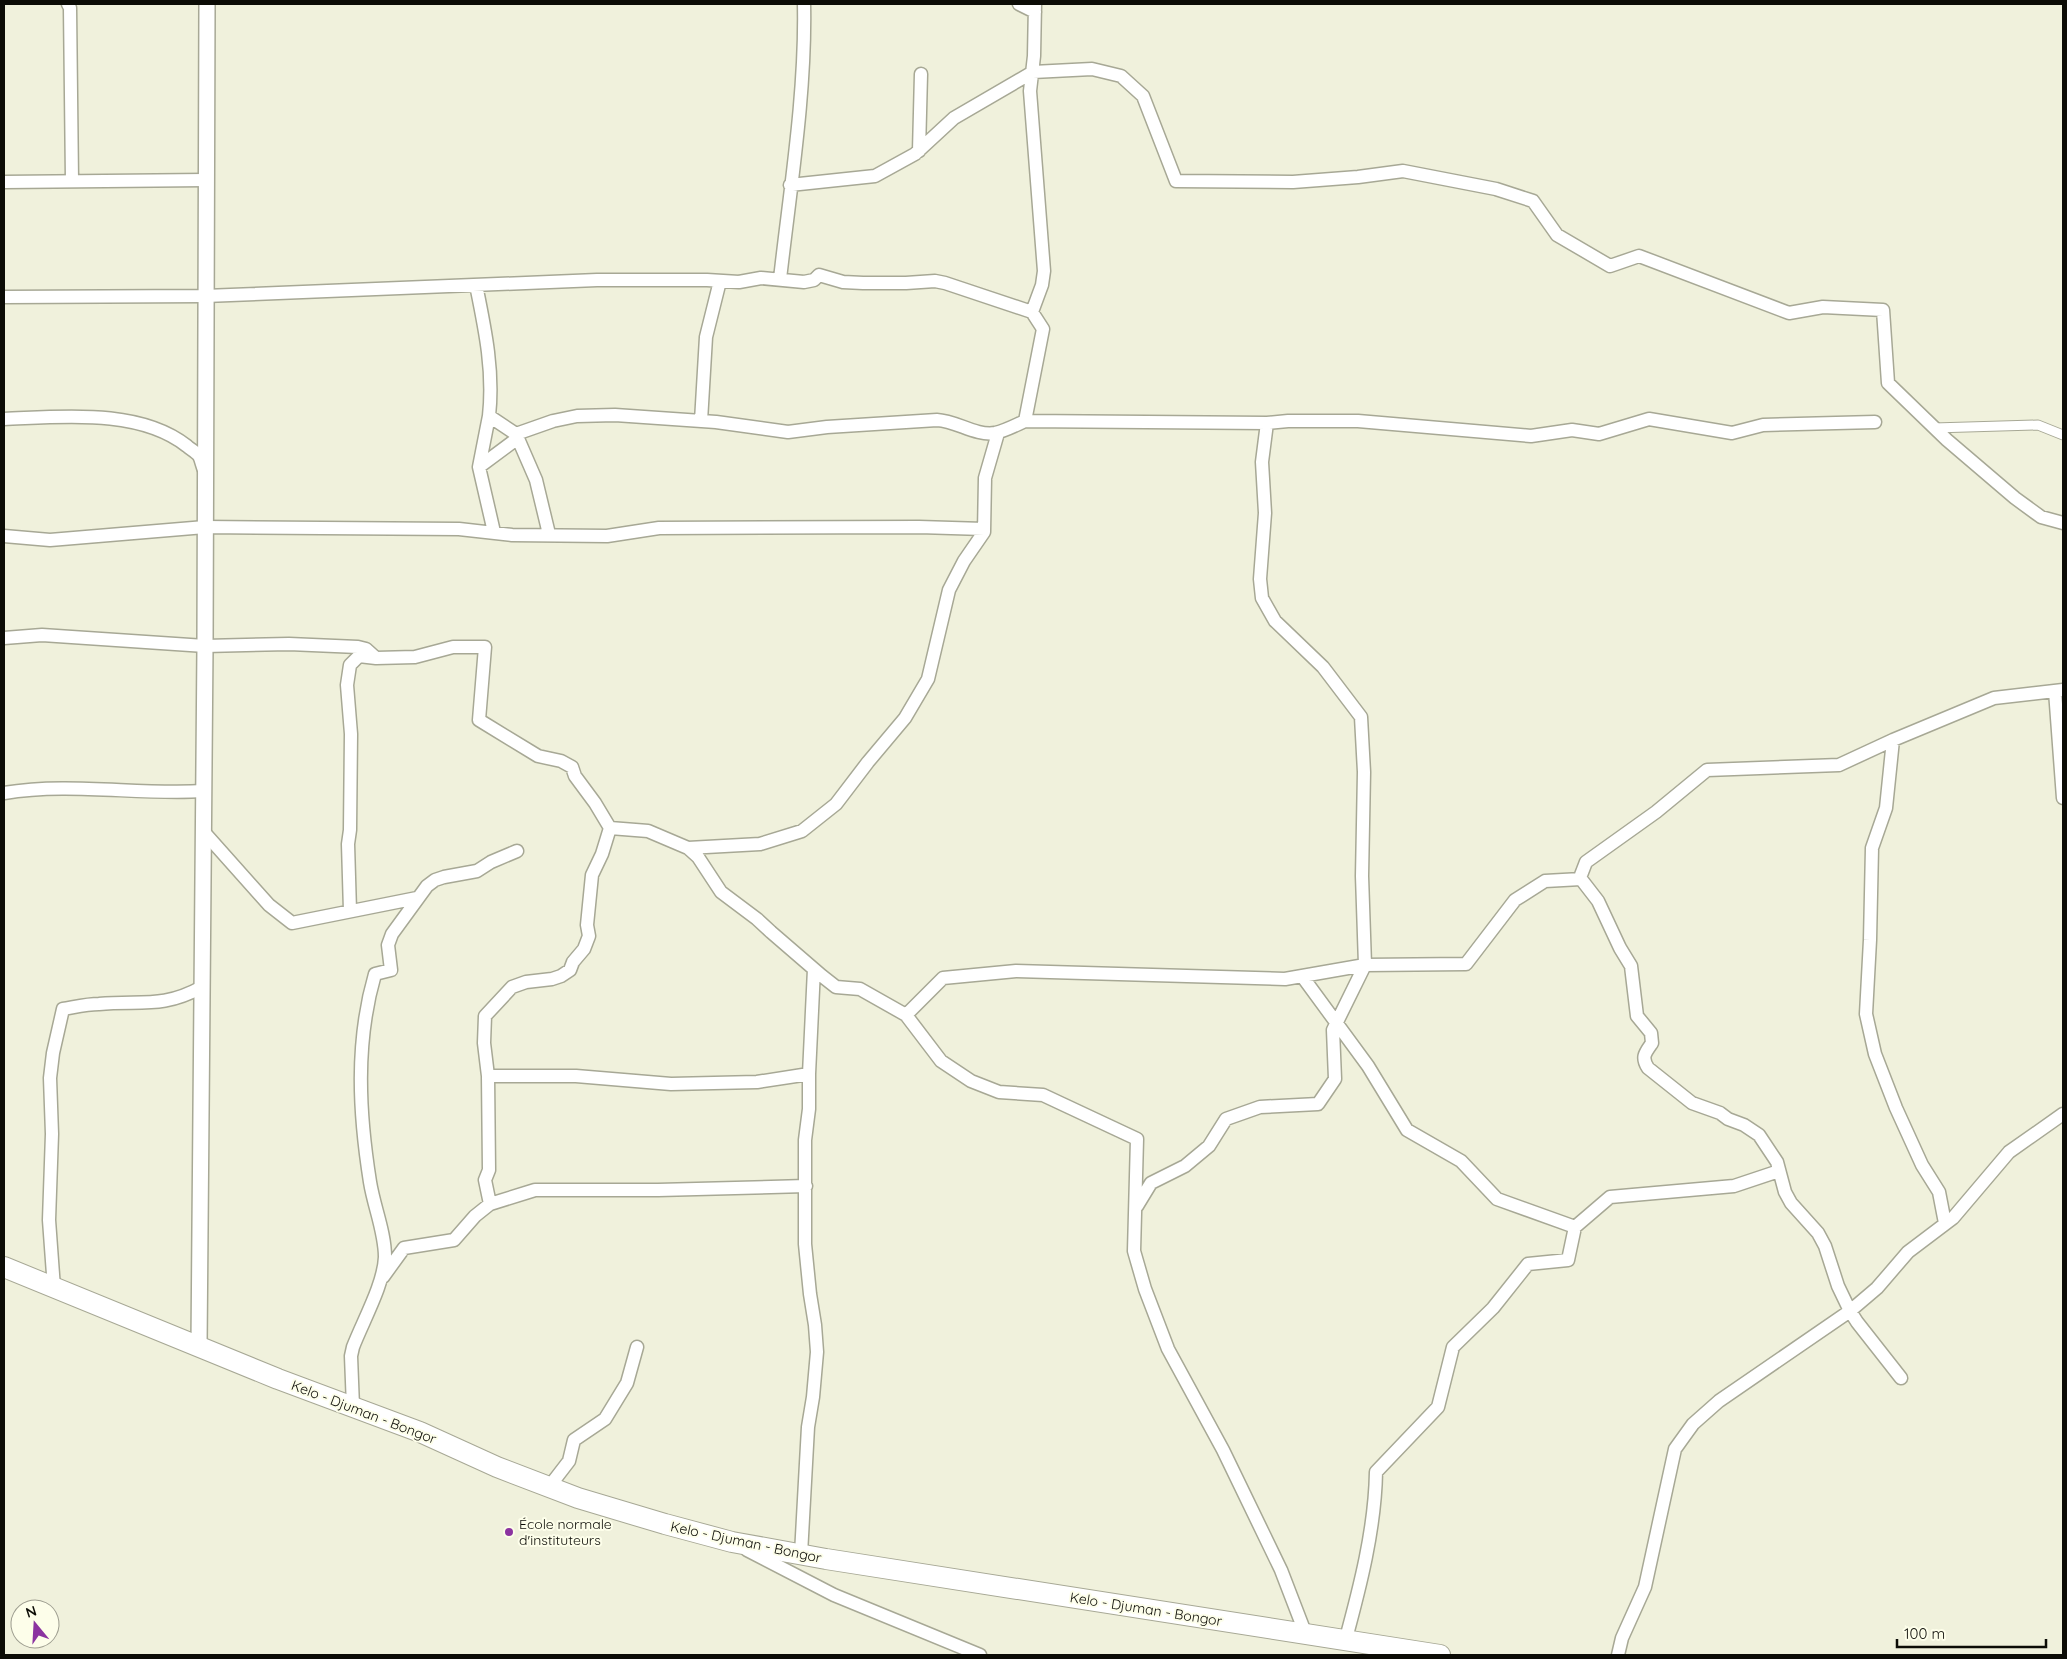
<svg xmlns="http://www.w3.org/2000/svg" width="2067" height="1659" viewBox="0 0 2067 1659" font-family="Quicksand,sans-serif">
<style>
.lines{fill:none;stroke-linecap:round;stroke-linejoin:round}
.pedestrian-casing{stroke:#a7a895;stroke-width:11}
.minor-casing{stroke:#a7a895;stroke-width:15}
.tertiary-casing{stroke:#a7a895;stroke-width:18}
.trunk-casing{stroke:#a7a895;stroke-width:22}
.pedestrian{stroke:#fff;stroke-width:9}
.minor{stroke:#fff;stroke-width:12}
.tertiary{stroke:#fff;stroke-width:15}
.trunk{stroke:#fff;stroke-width:20}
.poi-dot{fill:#8b33a0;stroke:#fdfeea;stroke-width:2}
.labels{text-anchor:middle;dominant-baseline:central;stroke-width:4;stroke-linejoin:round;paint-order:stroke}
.street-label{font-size:14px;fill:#0c0c06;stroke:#fdfeea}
.poi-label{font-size:14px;fill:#0c0c06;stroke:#fdfeea;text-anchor:start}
</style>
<rect width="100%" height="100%" fill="#f0f1dc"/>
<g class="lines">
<g class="pedestrian-casing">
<path id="pedestrian" d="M1934 428 2038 425 2063 435"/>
</g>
<g class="minor-casing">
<path id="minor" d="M68 4 70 8 72 181
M1019 4 1035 12
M919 151 921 74
M4 182 206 180
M790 185 875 176 915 154 954 118 1033 72 1092 69 1121 76 1143 96 1176 181 1293 182 1358 177 1403 171 1496 189 1533 201 1557 235 1610 266 1639 256 1789 313 1823 307 1883 310 1888 383 1947 440 2015 498 2041 517 2063 523
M780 279C790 190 806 93 804 4
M476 285C485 329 494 371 489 416L516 434 553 421 577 416 615 415 716 422 788 432 827 427 937 420C957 421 975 436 995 433 1005 431 1016 425 1025 421L1267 423 1288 421H1358L1531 436 1572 430 1599 434 1649 419 1732 433 1763 425 1875 422
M4 297 205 296 597 280H707L739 282 761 278 804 282 814 280 819 275 843 282 863 283H906L935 281 945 283 1032 312 1043 329 1025 421
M1032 312 1042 285 1044 271 1030 91 1034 56 1035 4
M489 416 479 467 494 532
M4 419C61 417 139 408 187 446 190 449 196 452 199 456 201 459 202 466 204 470
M701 421 706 337 720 281
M1267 423 1262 462 1265 513 1260 579 1262 598 1275 621 1323 667 1361 717 1364 772 1362 876 1365 965 1466 964 1515 900 1545 881 1581 879 1598 901 1620 948 1631 966 1637 1016 1651 1033 1652 1043C1645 1053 1641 1057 1648 1068L1692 1103 1720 1113 1728 1119 1744 1125 1759 1135 1777 1162 1785 1192 1791 1203 1818 1233 1825 1246 1838 1286 1850 1311 1857 1322 1901 1378
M516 434 536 480 549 534
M479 467 518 438
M4 536 50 540 205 527 459 529 512 535 607 536 659 528 919 527 984 529
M4 638 42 635 205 646 289 644 358 647 366 649 376 658 415 657 453 647H485L479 720 538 756 561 761 572 767 575 776 595 803 610 828 648 831 688 848 698 857 721 892 757 919 771 932 822 976 836 987 860 989 906 1015 941 1061 971 1081 999 1092 1043 1095 1137 1139 1134 1251 1145 1289 1168 1349 1223 1450 1281 1570 1306 1635
M2055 691 2063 798
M1893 740 1886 808 1872 848 1870 940 1866 1014 1875 1054 1896 1108 1922 1165 1939 1192 1945 1223
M4 793C70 782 137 795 203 791
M203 831 269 905 292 923 417 898
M688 848 760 844 802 831 836 804 868 762 905 718 928 679 949 590 964 561 984 532 985 478 998 433
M1581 875 1586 862 1656 812 1707 770 1839 765 1893 740 1994 698 2063 690
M350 911 348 844 350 830 351 734 347 685 350 665 359 656 376 658
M1302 976 1368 1066 1407 1130 1461 1161 1497 1199 1575 1227
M906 1015 943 978 1016 971 1285 979 1365 965
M488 1076H576L671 1084 757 1082 809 1074 814 969
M490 1204 535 1190H658L806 1186
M1137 1206 1151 1183 1185 1166 1209 1146 1226 1119 1260 1107 1318 1104 1335 1079 1333 1030 1365 965
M383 1277 404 1248 454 1240 475 1216 490 1204 485 1180 489 1170 488 1076 484 1043 485 1016 512 987 526 982 552 979 561 976 570 970 573 962 584 949 589 936 587 925 592 875 602 854 610 828
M54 1288 49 1220 52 1134 50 1078 53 1053 63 1009C75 1007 87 1004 99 1004 140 1000 162 1009 202 987
M353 1407 351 1356 353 1347C363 1321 384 1284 385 1257 385 1232 374 1207 370 1182 359 1113 355 1043 375 974L391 970 388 945 392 934 427 886 435 880 444 877 477 871 491 862 517 851
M549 1487 569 1461 574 1440 605 1419 627 1383 637 1347
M747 1550 834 1595 980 1655
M801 1554 808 1427 813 1397 817 1352 815 1325 810 1294 805 1244V1140L809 1109V1074
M1345 1642C1360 1587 1375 1529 1376 1472L1438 1407 1453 1347 1493 1308 1528 1264 1568 1260 1575 1227 1610 1197 1734 1186 1779 1171
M1618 1655 1622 1638 1645 1587 1675 1449 1693 1424 1719 1401 1850 1311 1877 1288 1908 1252 1953 1218 2009 1152 2063 1114"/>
</g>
<g class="tertiary-casing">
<path id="tertiary" d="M199 1346 205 646 207 4"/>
</g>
<g class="trunk-casing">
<path id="trunk" d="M4 1267 278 1379 420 1432 497 1467 578 1498 665 1524 732 1542 826 1559 1440 1655"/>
</g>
<use href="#pedestrian" class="pedestrian"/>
<use href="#minor" class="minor"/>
<use href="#tertiary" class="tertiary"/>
<use href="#trunk" class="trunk"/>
</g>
<circle class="poi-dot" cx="509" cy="1532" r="5"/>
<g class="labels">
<g class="street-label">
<text transform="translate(364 1412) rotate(21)">Kelo - Djuman - Bongor</text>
<text transform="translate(746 1542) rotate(12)">Kelo - Djuman - Bongor</text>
<text transform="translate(1146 1609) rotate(9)">Kelo - Djuman - Bongor</text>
</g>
<g class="poi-label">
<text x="519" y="1524">École normale<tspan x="519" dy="16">d'instituteurs</tspan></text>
</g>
</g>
<rect width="2067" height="1659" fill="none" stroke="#0c0c06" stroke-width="10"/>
<g transform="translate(35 1624) rotate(342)"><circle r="24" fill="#fdfeea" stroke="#9d9d8f"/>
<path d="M0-4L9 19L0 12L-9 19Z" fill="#8b33a0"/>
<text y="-8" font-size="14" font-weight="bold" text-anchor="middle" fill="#0c0c06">N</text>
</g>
<path d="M1897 1639v8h149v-8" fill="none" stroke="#0c0c06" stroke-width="2.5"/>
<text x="1904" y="1639" font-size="15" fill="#0c0c06" stroke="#fdfeea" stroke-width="4" paint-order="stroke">100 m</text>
</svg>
